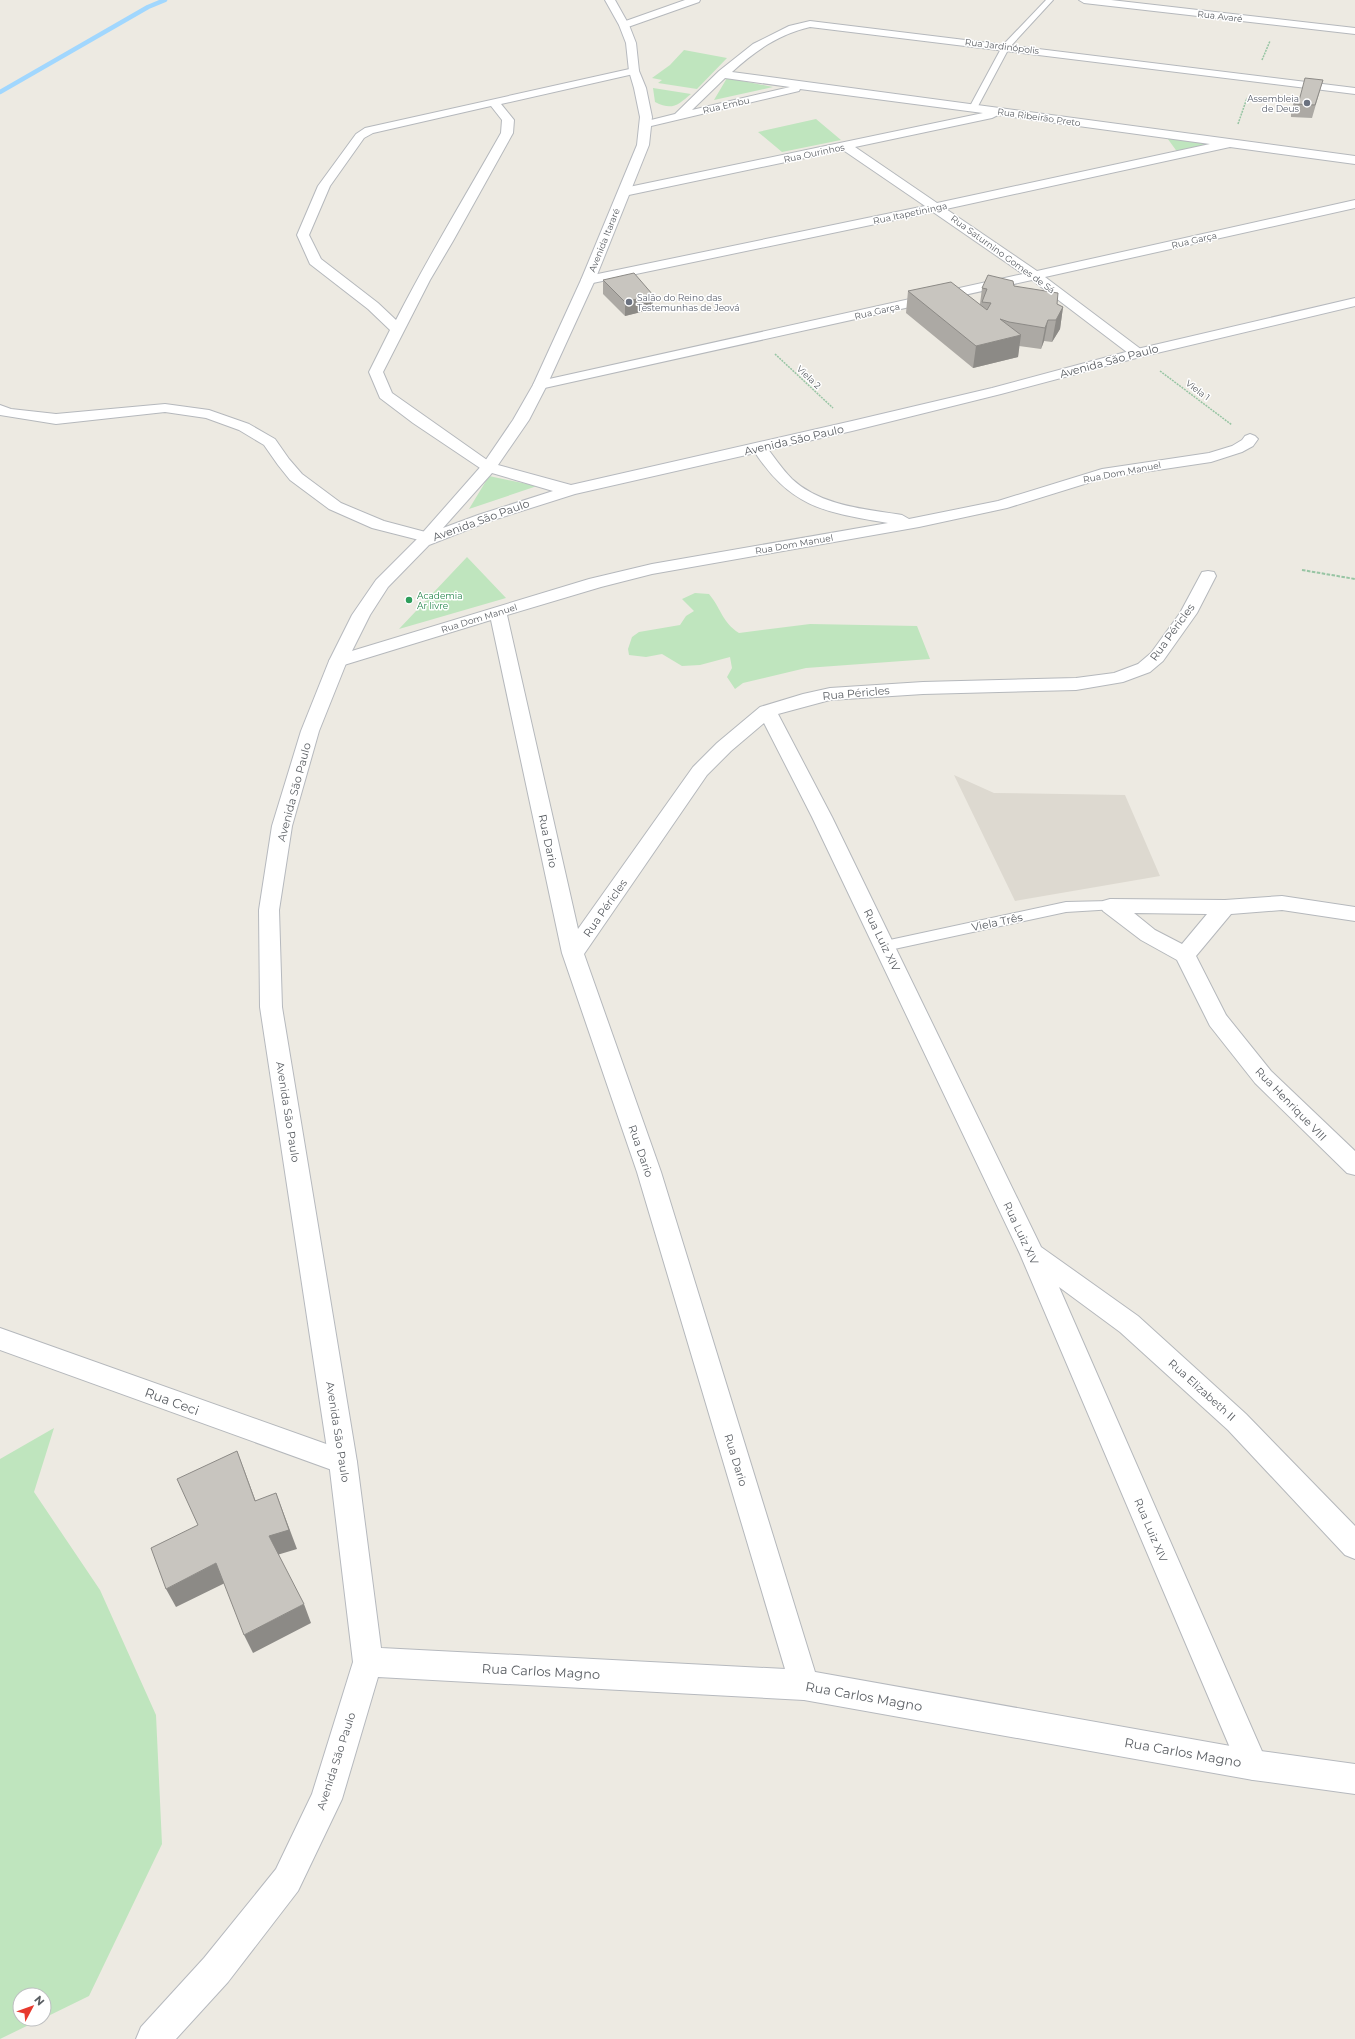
<svg xmlns="http://www.w3.org/2000/svg" width="1355" height="2039" viewBox="0 0 1355 2039" font-family="Montserrat,sans-serif">
<style>
.education{fill:#ddd9d0}
.green{fill:#bfe5be}
.lines{fill:none;stroke-linecap:round;stroke-linejoin:round}
.stream{stroke:#a1d7fe;stroke-width:4.5}
.lane-casing{stroke:#b5b8bc;stroke-width:2}
.street-casing{stroke:#b5b8bc;stroke-width:2}
.secondary-casing{stroke:#b6b9be;stroke-width:2}
.path-far1{stroke:#98c5a4;stroke-width:1.5;stroke-dasharray:2 1;stroke-linecap:butt}
.path{stroke:#98c5a4;stroke-width:2;stroke-dasharray:3.5 1.5;stroke-linecap:butt}
.lane{fill:#fff;fill-rule:evenodd}
.street{fill:#fff;fill-rule:evenodd}
.secondary{fill:#fff;fill-rule:evenodd}
.wall{fill:#aca9a4}
.shaded-wall{fill:#8c8a86}
.building{fill:#c8c5bf;stroke:#8c8a86}
.worship-dot{fill:#6b7280;stroke:#fff;stroke-width:1.5}
.leisure-dot{fill:#2e9e5b;stroke:#fff;stroke-width:1.5}
.labels{text-anchor:middle;dominant-baseline:central;stroke-width:3;stroke-linejoin:round;paint-order:stroke}
.far-street-label{font-size:9px;fill:#5a5e63;stroke:#fff}
.far-worship-label{font-size:9px;fill:#5b616d;stroke:#fff;text-anchor:end}
.far-leisure-label{font-size:9px;fill:#27864d;stroke:#fff;text-anchor:start}
.street-label{font-size:11px;fill:#5a5e63;stroke:#fff}
.near-street-label{font-size:13px;fill:#5a5e63;stroke:#fff}
</style>
<rect width="100%" height="100%" fill="#edeae2"/>
<path class="education" d="M954 775 994 793 1125 795 1160 876 1015 901Z"/>
<path class="green" d="M684 50 727 58 697 89 658 83 662 80 652 78 670 65Z
M727 78 773 87 714 100Z
M653 88 691 94C678 105 672 111 655 102Z
M816 119 841 140 782 152 758 132Z
M1165 135 1221 143 1178 153Z
M489 476 537 486 469 509Z
M467 557 506 598 399 629Z
M695 593 709 594C722 610 722 622 739 633L810 624 917 626 930 659 806 668 743 683 735 689 727 677 732 668 730 657 700 665 682 666 662 654 646 657 629 655 628 649 632 637 639 632 680 625 686 616 694 611 682 599Z
M54 1428 34 1492 100 1590 156 1715 162 1844 89 1996 44 2018V1995H20V2019H41L0 2039V1459Z"/>
<g class="lines">
<path class="stream" d="M0 92 148 7 165 0"/>
<g class="lane-casing">
<path id="lane" d="M1046 0H1053L1009 48 977 108 970 110 969 108 1003 45Z
M1110 901 1115 903 1117 906 1115 909 1066 912 885 951 880 950 878 946 880 942 885 941 1066 902Z"/>
</g>
<g class="street-casing">
<path id="street" d="M685 0H700L699 2 628 27 624 28 619 25 620 23Z
M1079 0H1111L1355 28V34L1084 3Z
M810 21 1355 88V94L810 27C779 34 755 51 732 72L1355 156V164L1230 147 946 209 1037 271 1355 200V208L1045 277 1142 350 1144 353 1142 356H1132L1032 280 540 389 535 388 533 385 535 382 540 381 1023 274 933 212 588 284 583 283 581 280 583 277 588 276 925 206 843 150 624 196 618 192 624 188 983 113 800 89 799 91 647 127 641 124 643 122 675 114 719 71 753 44 789 26ZM725 78 790 87 692 110ZM998 115 1210 144 937 203 855 147 992 118Z
M634 68 638 69 639 71 638 73 501 104 514 120 513 133 453 241 430 280 383 372 392 393 497 467 495 470H483L413 423 380 398 369 372 390 330 368 309 310 264 297 235 318 186 356 134 365 128ZM491 106 502 120 501 133C466 195 428 257 396 320L378 303 321 259 309 235 330 186 364 138 373 133Z
M165 404 209 410 249 424 275 439 289 459 302 474 341 503 384 521 433 534 435 537 433 540 427 542 372 528 329 509 290 480 278 465 264 445 239 430 206 418 165 412 56 424 0 415V405L11 409 56 414Z
M1250 434 1255 436 1258 439 1253 446 1242 452 1211 462 1104 478 1007 508 919 527 652 574 601 587 507 615 578 929 693 767 717 743 760 707 803 694 830 688 923 682 1076 678 1114 673 1138 664 1151 653 1180 613 1202 572 1208 571 1214 572 1216 576 1197 613 1163 661 1150 672 1123 682 1076 690 923 694 830 700 778 714 832 817 1041 1247 1138 1316 1246 1414 1355 1526V1559L1345 1555 1228 1430 1120 1332 1059 1287 1268 1765 1264 1776 1253 1780 1242 1776 1020 1254 812 817 764 723 731 751 707 775 584 954 661 1172 819 1685 815 1696 804 1700 793 1696 637 1172 562 953 491 620 344 665 338 666 332 665 329 661 332 657 589 579 652 564 888 523C822 512 790 507 752 448L755 445H765C774 457 782 469 792 479 821 506 865 509 902 515L909 519 998 501 1102 469 1209 453 1232 446 1242 440 1245 436Z
M1282 896 1355 907V921L1282 910 1231 914 1196 956 1226 1015 1271 1071 1355 1151V1175L1347 1173 1255 1083 1210 1026 1177 960 1141 940 1103 911 1100 906 1103 901 1110 899 1225 900ZM1134 913 1207 914 1182 944 1155 930Z
M0 1328 343 1450 353 1453 357 1462 353 1471 343 1474 0 1350Z"/>
</g>
<g class="secondary-casing">
<path id="secondary" d="M605 0H615L629 25 636 43 639 71 646 88 652 117 649 145 595 280 547 385 529 420 498 465 571 485 852 421 992 388 1137 349 1355 298V306L1140 357 1001 394 852 431 575 494 490 521 429 545 388 587 370 615 347 661 319 731 292 826 279 910 282 1007 357 1462 381 1648 804 1670 1253 1750 1355 1764V1794L1253 1780 804 1700 378 1677 342 1799 298 1891 228 1982 176 2039H136L141 2027 204 1958 276 1869 312 1794 353 1662 329 1462 260 1007 259 910 272 826 301 731 329 661 352 615 376 580 417 539 483 464 513 420 533 385 581 280 637 145 640 117 634 88 629 71 626 43 619 25ZM492 473 553 491 478 515 443 528Z"/>
</g>
<path class="path-far1" d="M1262 60 1270 41
M1238 124 1247 98
M775 354 833 408
M1160 371 1232 425"/>
<path class="path" d="M1302 570 1355 579"/>
<use href="#lane" class="lane"/>
<use href="#street" class="street"/>
<use href="#secondary" class="secondary"/>
</g>
<path class="wall" d="M1323 80 1312 118 1291 117V113L1294 100 1299 101Z
M603 280 653 309 625 316 603 294Z
M1014 286 1057 304 1063 307 1060 329 1052 342 1044 341 1041 349 1019 346 1018 357 973 368 906 313 908 291 980 304 982 288Z"/>
<path class="shaded-wall" d="M653 295V309L625 316V302Z
M1063 307 1060 329 1052 342 1056 320Z
M1048 320 1044 341 1041 349 1045 328Z
M1021 335 1018 357 973 368 976 346Z
M237 1451 245 1472 263 1521 255 1501Z
M276 1493 297 1549 277 1555 269 1536Z
M216 1563 225 1583 176 1607 166 1589Z
M304 1604 311 1623 253 1653 244 1635Z"/>
<path class="building" d="M1305 78 1323 80 1315 105 1295 104 1294 100 1299 101Z
M634 273 653 295 625 302 603 280Z
M988 275 1013 281 1014 286 1058 293 1057 304 1063 307 1056 320H1048L1045 328 1009 322 1000 319 1021 335 976 346 908 291 951 282 987 310 991 303 982 302 987 289 982 288Z
M237 1451 255 1501 276 1493 289 1530 269 1536 304 1604 244 1635 216 1563 166 1589 151 1548 198 1525 177 1479Z"/>
<g class="worship-dot">
<circle cx="1307" cy="103" r="4"/>
<circle cx="629" cy="302" r="4"/>
</g>
<circle class="leisure-dot" cx="409" cy="600" r="4"/>
<g class="labels">
<g class="far-street-label">
<text transform="translate(1220 16) rotate(7)">Rua Avaré</text>
<text transform="translate(1002 46) rotate(7)">Rua Jardinópolis</text>
<text transform="translate(726 105) rotate(-13)">Rua Embu</text>
<text transform="translate(1039 117) rotate(8)">Rua Ribeirão Preto</text>
<text transform="translate(814 153) rotate(-12)">Rua Ourinhos</text>
<text transform="translate(910 213) rotate(-12)">Rua Itapetininga</text>
<text transform="translate(604 240) rotate(-68)">Avenida Itararé</text>
<text transform="translate(1194 240) rotate(-13)">Rua Garça</text>
<text transform="translate(1003 254) rotate(36)">Rua Saturnino Gomes de Sá</text>
<text transform="translate(877 311) rotate(-13)">Rua Garça</text>
<text transform="translate(809 377) rotate(43)">Viela 2</text>
<text transform="translate(1198 390) rotate(37)">Viela 1</text>
<text transform="translate(1122 472) rotate(-11)">Rua Dom Manuel</text>
<text transform="translate(794 544) rotate(-10)">Rua Dom Manuel</text>
<text transform="translate(479 618) rotate(-17)">Rua Dom Manuel</text>
</g>
<g class="far-worship-label">
<text x="1299" y="98">Assembleia<tspan x="1299" dy="10">de Deus</tspan></text>
<text x="637" y="297" text-anchor="start">Salão do Reino das<tspan x="637" dy="10">Testemunhas de Jeová</tspan></text>
</g>
<g class="far-leisure-label">
<text x="417" y="595">Academia<tspan x="417" dy="10">Ar livre</tspan></text>
</g>
<g class="street-label">
<text transform="translate(1109 361) rotate(-15)">Avenida São Paulo</text>
<text transform="translate(794 440) rotate(-13)">Avenida São Paulo</text>
<text transform="translate(481 520) rotate(-20)">Avenida São Paulo</text>
<text transform="translate(1172 632) rotate(-54)">Rua Péricles</text>
<text transform="translate(856 693) rotate(-5)">Rua Péricles</text>
<text transform="translate(294 792) rotate(-75)">Avenida São Paulo</text>
<text transform="translate(548 841) rotate(78)">Rua Dario</text>
<text transform="translate(605 908) rotate(-55)">Rua Péricles</text>
<text transform="translate(997 922) rotate(-12)">Viela Três</text>
<text transform="translate(882 940) rotate(64)">Rua Luiz XIV</text>
<text transform="translate(1291 1104) rotate(46)">Rua Henrique VIII</text>
<text transform="translate(288 1112) rotate(81)">Avenida São Paulo</text>
<text transform="translate(641 1151) rotate(71)">Rua Dario</text>
<text transform="translate(1021 1233) rotate(65)">Rua Luiz XIV</text>
<text transform="translate(1202 1390) rotate(42)">Rua Elizabeth II</text>
<text transform="translate(338 1432) rotate(81)">Avenida São Paulo</text>
<text transform="translate(736 1460) rotate(73)">Rua Dario</text>
<text transform="translate(1151 1530) rotate(67)">Rua Luiz XIV</text>
<text transform="translate(336 1761) rotate(-72)">Avenida São Paulo</text>
</g>
<g class="near-street-label">
<text transform="translate(172 1401) rotate(20)">Rua Ceci</text>
<text transform="translate(541 1671) rotate(3)">Rua Carlos Magno</text>
<text transform="translate(864 1696) rotate(10)">Rua Carlos Magno</text>
<text transform="translate(1183 1752) rotate(10)">Rua Carlos Magno</text>
</g>
</g>
<g transform="translate(32 2007) rotate(49)"><circle r="19" fill="#ffffff" stroke="#bdbfc1"/>
<path d="M0-3L7 15L0 10L-7 15Z" fill="#e7392e"/>
<text y="-6" font-size="11" font-weight="bold" text-anchor="middle" fill="#5a5e63">N</text>
</g>
</svg>
